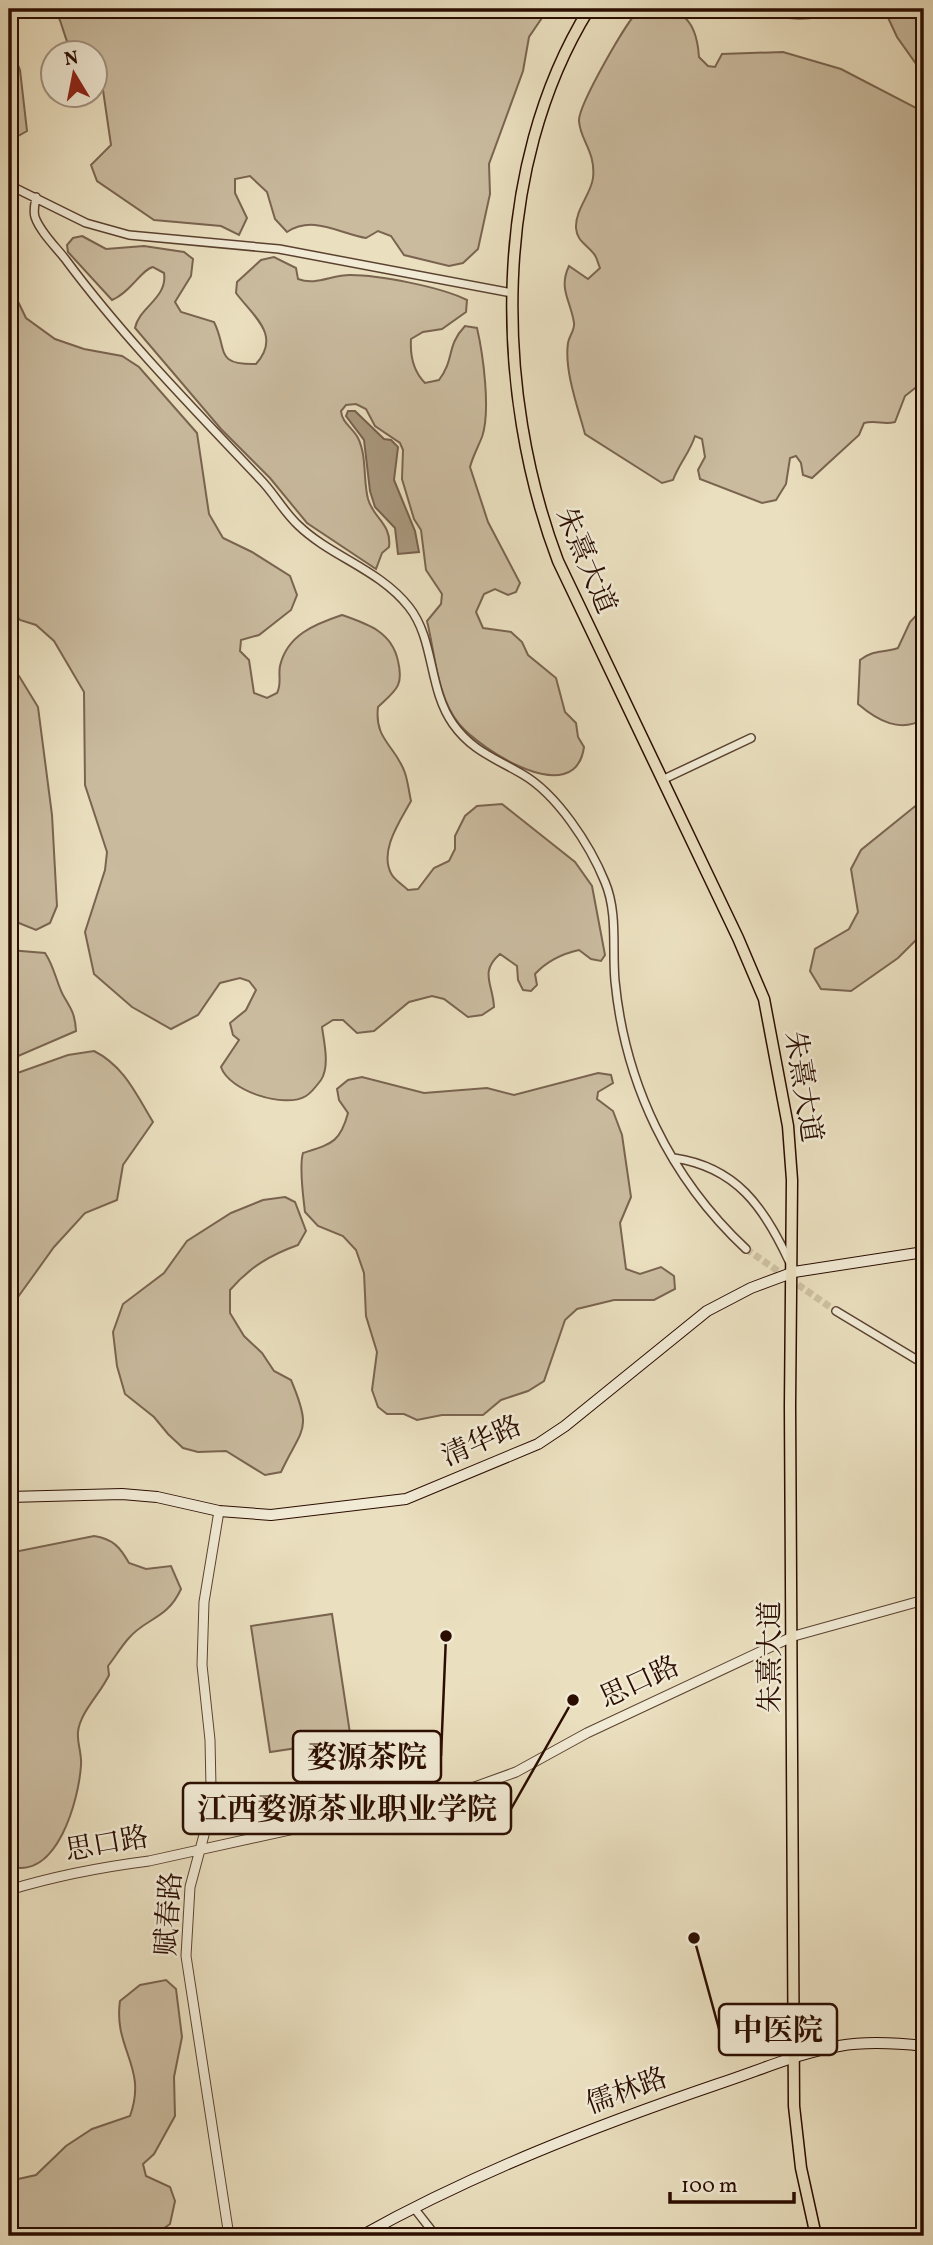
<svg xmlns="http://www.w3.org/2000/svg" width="933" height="2245" viewBox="0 0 933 2245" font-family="Vollkorn,'Noto Serif SC',serif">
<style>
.green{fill:#cabb9f;stroke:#7a6450;stroke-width:2}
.water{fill:#a9987e;stroke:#77604c;stroke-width:2}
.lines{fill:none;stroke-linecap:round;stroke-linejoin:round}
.minor-tunnel{stroke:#cdc0a2;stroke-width:7;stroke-dasharray:7 3.5;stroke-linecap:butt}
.minor-casing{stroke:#5b4230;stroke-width:10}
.tertiary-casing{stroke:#5b4230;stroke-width:11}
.secondary-casing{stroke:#2b0d00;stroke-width:12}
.primary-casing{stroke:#2b0d00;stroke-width:13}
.minor{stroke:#f1ead5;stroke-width:7}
.tertiary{stroke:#f1ead5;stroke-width:9}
.secondary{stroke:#f1ead5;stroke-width:10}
.primary{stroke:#eadfbf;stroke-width:10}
.labels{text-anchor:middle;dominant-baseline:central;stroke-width:5;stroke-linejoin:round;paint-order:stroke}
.street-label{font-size:28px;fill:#2b0d00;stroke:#f1ead5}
.leader{fill:none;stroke:#2b0d00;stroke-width:2.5}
.callout-dot{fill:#2b0d00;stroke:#f1ead5;stroke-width:2.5}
.callout{fill:#f1ead5;stroke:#2b0d00;stroke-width:2.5}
.callout-label{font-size:30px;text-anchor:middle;font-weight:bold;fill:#2b0d00}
</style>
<rect width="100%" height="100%" fill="#eadfbf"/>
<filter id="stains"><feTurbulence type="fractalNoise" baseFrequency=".00286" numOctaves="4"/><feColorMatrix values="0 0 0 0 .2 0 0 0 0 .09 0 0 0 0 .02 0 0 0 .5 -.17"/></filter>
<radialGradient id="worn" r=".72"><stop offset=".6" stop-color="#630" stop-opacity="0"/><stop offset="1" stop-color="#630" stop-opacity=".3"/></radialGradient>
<path class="green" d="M54 9H548L529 37 523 71 489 164 490 194 478 249 463 263 449 266 404 255 391 236 378 231 366 238C338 233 313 215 287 232L275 219 267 192 250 176 235 179V193L247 218 239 235 221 226 154 220 97 181 91 165 111 145 102 83 95 72 94 52H72C64 40 61 15 54 9Z
M640 9C679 9 696 13 699 57L708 66 715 67 722 54 783 52 841 69 924 112V381L905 396 895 422C884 425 876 420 864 423L859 435 812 478 803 475 801 463 796 456 790 458 786 484 776 500 762 503 700 479 698 470 705 457 702 439 695 436C690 452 679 464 673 480L662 483 585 434C578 408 564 370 568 343 569 336 575 330 574 323 571 301 558 289 569 266L588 279 600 268C598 264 597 257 594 254 587 244 577 242 576 228 575 210 591 194 593 178 596 152 580 140 579 121 578 106 628 18 640 9Z
M766 9H830C816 23 781 21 766 9Z
M884 9H924V75L897 37Z
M9 43 20 70 27 131 9 141Z
M82 236 106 249 144 246 184 252 193 259 191 276 175 302 181 312 214 322C228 350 214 365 256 364 282 335 253 316 236 293L237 282 261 260 274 257 296 268 298 279C316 286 331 275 350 275 379 275 441 287 467 300L466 312 442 329 423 332 411 339C410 355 413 371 425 383L439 380C455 359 446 346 465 326L477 328C483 354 491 411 482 437 478 447 473 456 470 467L488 522 520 583 516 592 508 595 495 589 484 594 476 612 483 628 511 632 522 642 528 655 556 678 565 712 576 723 578 737 584 747C575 811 481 750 459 724 437 697 435 653 427 621L441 604 442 594 426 570 421 530 414 519 402 479 403 450 400 443 375 426 366 409 356 404 346 405 341 411C342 423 353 428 358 438 367 456 363 480 368 499 373 518 392 524 389 547L382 553 376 569 307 523 270 478 221 429 135 328C139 307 168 298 164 273L153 267C142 269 130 293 112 300L68 252 67 245 73 238Z
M9 283 26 318 55 339 84 349 122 356 139 367 197 433 209 514 223 538 252 552 290 576 297 595 291 610 259 635 241 640 240 651 249 660 254 693 267 698 277 693C282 683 278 676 280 666 287 635 315 624 342 615 368 624 392 632 398 661 404 686 396 690 378 707 374 740 396 746 405 773 408 782 409 792 411 801 400 821 378 852 392 875 395 880 404 886 408 890L418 889 434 868 449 861 455 849V836L465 816 477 806 502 804 575 862 592 886 605 955 601 961 591 959 579 950C561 954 547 961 535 974L537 985 531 991 523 990 518 980 517 966 500 954C479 972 493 984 494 1007L482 1015 468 1017 444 999 432 996 409 1002 374 1031 357 1033 343 1020H333L322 1027C324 1042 330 1066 321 1080 318 1084 311 1093 306 1096 285 1109 229 1091 221 1067L239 1040 233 1035 230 1023 246 1010 256 990 249 981 240 978 220 983 198 1015 171 1029 132 1007 94 974 85 932 105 870 107 852 85 785 84 692 54 641 36 625 20 620 13 611V597L9 592Z
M924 607V719C900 733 878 721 858 704L860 660C872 650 883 653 898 648L910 622Z
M9 670 19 676 38 707 52 815 57 906 50 923 36 930 9 919Z
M924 799V932L898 958 851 991 821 989 810 971 815 949 849 929 858 912 851 869 861 850Z
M9 950 45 953C54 966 56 981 63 995 71 1009 75 1013 76 1031L9 1060Z
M94 1051C124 1066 136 1094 153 1122L123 1165 117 1200 85 1213 54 1247 18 1297 9 1300V1076L68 1055Z
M598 1073 611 1075 613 1083 598 1092 597 1099 613 1111 622 1135 631 1197 620 1223 626 1269 640 1274 661 1267 674 1276 675 1289 654 1300H614L577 1309 565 1320 544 1381 528 1391 501 1400 483 1415H442L417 1420 404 1414H387L378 1407 372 1390 377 1352 366 1316 364 1273 356 1250 343 1236 318 1226 305 1212C303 1196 299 1166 303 1153 331 1144 340 1143 348 1113L339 1100 337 1089 348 1080 362 1077 424 1093 487 1088 514 1095Z
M285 1197 295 1202 306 1231 298 1245C270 1255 250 1267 230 1290V1313L244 1336 262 1353 274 1371 291 1380C313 1432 302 1427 281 1472L265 1475 226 1451 198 1452 183 1448 168 1434 154 1417 125 1394 117 1366 113 1332 123 1304 164 1273 187 1241 231 1213 263 1200Z
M94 1536C113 1539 120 1547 129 1563L146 1569 171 1566 181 1589C167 1620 145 1618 128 1639 121 1647 115 1657 108 1666L109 1675C101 1693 80 1712 78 1732 77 1743 82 1754 81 1765 79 1799 57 1882 9 1866V1553Z
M332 1614 351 1740 270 1752 251 1626Z
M166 1980 176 1989 182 2037 174 2077 175 2116 154 2154 143 2164 146 2176 170 2187 175 2201 170 2224 153 2236H9V2181L36 2175 66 2146 92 2129 130 2116C148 2067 113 2049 120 2001L140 1985Z"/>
<path class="water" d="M348 411H355L384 439 391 440 398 447 394 480 415 531 419 552 398 554 395 528 375 507 370 491 364 440 346 416Z"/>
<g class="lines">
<path class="minor-tunnel" d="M746 1249 836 1311"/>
<g class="minor-casing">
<path id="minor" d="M9 185 86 223 129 235 279 249 512 293
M36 197C35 203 33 211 35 217 40 232 57 248 66 260 124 338 193 408 260 479 274 493 283 511 298 525 331 557 379 569 409 607 435 640 428 689 453 724 472 751 495 758 522 774 557 794 590 845 605 882 618 913 612 948 615 981 625 1084 670 1178 746 1249
M662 780 751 738
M674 1158C736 1167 764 1207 789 1261
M836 1311 924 1364
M414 2208 436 2236"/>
</g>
<g class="tertiary-casing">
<path id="tertiary" d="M219 1511 204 1602 202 1665 210 1740 211 1787 208 1820 190 1887 186 1956 229 2236
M9 1890C55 1876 102 1867 149 1861L458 1793 516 1772 587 1733 794 1636 924 1600"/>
</g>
<g class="secondary-casing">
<path id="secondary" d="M9 1497 122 1494 157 1497 219 1511 271 1515 406 1499 538 1444 565 1426 707 1311 751 1288 794 1272 924 1252
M361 2236C474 2173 595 2126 718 2084 758 2071 798 2053 839 2046 867 2041 897 2043 924 2046"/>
</g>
<g class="primary-casing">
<path id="primary" d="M589 9C491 167 494 392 558 561L738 938 764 999 788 1126 792 1180 790 1406 794 2106 801 2168 816 2236"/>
</g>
<use href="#minor" class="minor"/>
<use href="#tertiary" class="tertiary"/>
<use href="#secondary" class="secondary"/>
<use href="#primary" class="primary"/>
</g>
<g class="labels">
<g class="street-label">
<text transform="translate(585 561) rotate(67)">朱熹大道</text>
<text transform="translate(802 1087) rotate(81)">朱熹大道</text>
<text transform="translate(482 1442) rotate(-24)">清华路</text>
<text transform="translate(771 1657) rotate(-90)">朱熹大道</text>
<text transform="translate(640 1683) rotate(-25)">思口路</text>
<text transform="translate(107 1845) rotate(-10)">思口路</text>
<text transform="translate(170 1914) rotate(-86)">赋春路</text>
<text transform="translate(627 2092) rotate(-20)">儒林路</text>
</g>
</g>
<path class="leader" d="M446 1636L441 1756M573 1700L511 1809M694 1938L719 2029"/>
<g class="callout-dot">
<circle cx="446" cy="1636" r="7"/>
<circle cx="573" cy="1700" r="7"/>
<circle cx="694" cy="1938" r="7"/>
</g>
<g class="callout">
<rect x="293" y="1731" width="148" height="51" rx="7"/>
<rect x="183" y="1783" width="328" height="51" rx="7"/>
<rect x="719" y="2004" width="118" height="51" rx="7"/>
</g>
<g class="callout-label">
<text x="367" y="1767">婺源茶院</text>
<text x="347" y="1819">江西婺源茶业职业学院</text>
<text x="778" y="2040">中医院</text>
</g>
<rect width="933" height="2245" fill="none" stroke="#eadfbf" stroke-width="35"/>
<rect x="10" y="10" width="912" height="2224" fill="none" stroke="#2b0d00" stroke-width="3.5"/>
<rect x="18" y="18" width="898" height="2210" fill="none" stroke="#2b0d00" stroke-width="2"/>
<g transform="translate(74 74) rotate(350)"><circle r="33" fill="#f1ead5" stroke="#a29280" stroke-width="2"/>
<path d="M0-5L12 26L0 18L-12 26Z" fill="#8f2418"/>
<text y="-10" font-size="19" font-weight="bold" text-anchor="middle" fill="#2b0d00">N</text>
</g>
<path d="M670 2192v10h124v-10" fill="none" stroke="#2b0d00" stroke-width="3.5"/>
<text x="681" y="2192" font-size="21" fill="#2b0d00" stroke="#f1ead5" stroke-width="5" paint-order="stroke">100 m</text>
<rect width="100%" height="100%" filter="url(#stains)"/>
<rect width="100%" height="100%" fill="url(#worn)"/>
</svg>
